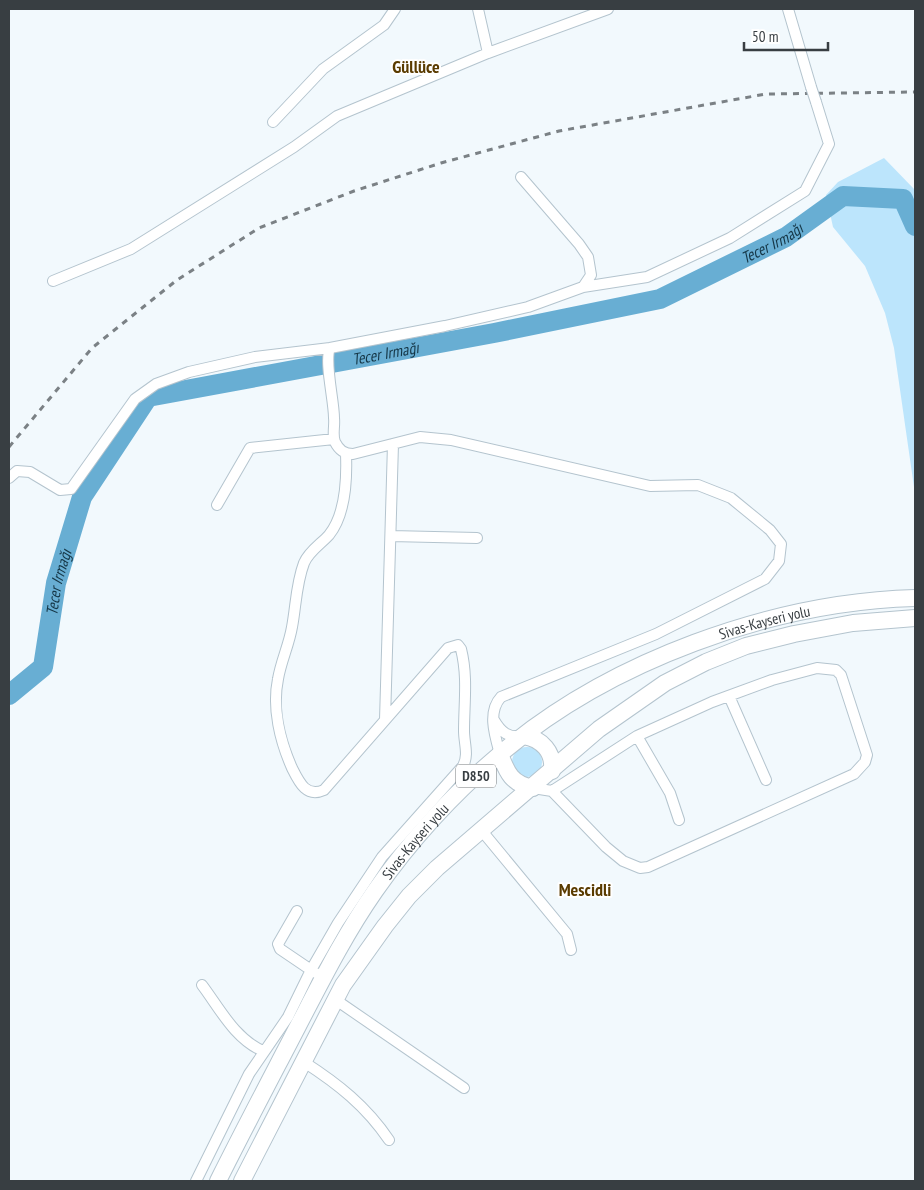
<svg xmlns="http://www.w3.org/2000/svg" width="924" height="1190" viewBox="0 0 924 1190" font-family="'PT Sans Narrow',sans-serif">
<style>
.green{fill:#bce5fc}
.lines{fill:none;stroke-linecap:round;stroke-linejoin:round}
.river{stroke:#68aed3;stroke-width:20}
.minor-casing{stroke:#b4c4ce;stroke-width:12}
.trunk-casing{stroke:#b4c4ce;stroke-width:18}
.minor{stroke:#fff;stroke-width:10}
.trunk{stroke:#fff;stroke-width:16}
.rail{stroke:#7b8185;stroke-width:3;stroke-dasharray:6 6;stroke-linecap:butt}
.minor-bridge-casing{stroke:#b4c4ce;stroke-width:12;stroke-linecap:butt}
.minor-bridge{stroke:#fff;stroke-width:10}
.labels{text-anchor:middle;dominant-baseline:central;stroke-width:4;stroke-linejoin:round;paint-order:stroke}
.shield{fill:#fff;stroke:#74787b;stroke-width:1}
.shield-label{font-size:14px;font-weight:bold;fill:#383e42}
.street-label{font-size:15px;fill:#383e42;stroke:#fff}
.water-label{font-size:16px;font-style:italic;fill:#153646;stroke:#fff}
.quarter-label{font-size:18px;font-weight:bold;fill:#5a3b00;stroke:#fff}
</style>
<rect width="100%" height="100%" fill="#f2f9fd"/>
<path class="green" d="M884 158 915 190V494L894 348 885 313 865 266 833 227 826 195 838 182Z
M512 762a15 15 0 1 1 30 0a15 15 0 1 1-30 0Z"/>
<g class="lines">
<path class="river" id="s1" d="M9 695 43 667 56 583 82 497 148 397 494 333 660 299 786 237 843 196 903 199 915 226"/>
<g class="minor-casing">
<path id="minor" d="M478 9 488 53
M788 9 811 87
M273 122 323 69 384 25 395 9
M53 281 131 249 294 147 337 116 488 53 608 9
M583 287 647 277 730 238 805 191 829 144 816 102
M9 478 17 471 30 472 60 490 71 489 135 399 156 384 189 372 255 357 330 348
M217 505 250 448 334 439
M391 536 477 538
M729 696 766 780
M385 720 393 444
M494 720C501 732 508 738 522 736
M500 754C495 736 487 712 501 697L656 634 765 579 779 561 781 544 770 530 731 498 698 485 650 486 451 440 420 437 353 454C344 454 339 450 335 442 332 435 335 426 334 418 334 400 324 361 330 348L445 326 528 307 583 287 591 275 588 257 579 244 521 177
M533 788 552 791 606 847 623 861 640 868 648 867 854 774 865 762 867 755 841 675 836 670 817 668 772 680 712 702 637 736 670 793 679 820
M552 791 637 736
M482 831 567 934 571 950
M297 911 278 944 280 949 311 970 338 923 382 857 463 766C469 755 464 743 464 731 464 703 468 677 461 649L458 645 448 648 324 790C306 798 299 782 292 768 280 741 272 708 278 679 281 661 289 645 292 627 296 606 296 584 304 563 309 551 321 544 329 535 346 514 347 479 346 454
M202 985C220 1009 235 1039 263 1051
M336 1000 464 1088
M304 1062C338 1084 366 1106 389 1140
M196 1181 249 1074 288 1017 311 970 316 973"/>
</g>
<g class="trunk-casing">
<g id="trunk">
<path d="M524 736C542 739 554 752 552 771"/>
<path d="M500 754C507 773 512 784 533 788"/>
<path id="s2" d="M218 1181C244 1129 271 1078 298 1026 322 980 345 934 375 891 410 841 453 794 499 755 609 661 772 602 915 598"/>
<path d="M242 1181 343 985 385 926 409 896 437 868 599 729 665 683 706 662 746 646 794 634 853 623 915 618"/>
</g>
</g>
<use href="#minor" class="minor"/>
<use href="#trunk" class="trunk"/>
<path class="rail" d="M9 447 92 348 177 280 259 228 354 191 441 163 559 131 766 94 915 92"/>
<g class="minor-bridge-casing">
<path id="minor-bridge" d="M811 87 816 102"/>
</g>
<use href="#minor-bridge" class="minor-bridge"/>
</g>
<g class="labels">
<rect class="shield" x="456" y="764.5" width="40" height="23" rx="4"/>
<g class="shield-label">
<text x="476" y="776">D850</text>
</g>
<g class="street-label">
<text stroke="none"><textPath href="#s2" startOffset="814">Sivas-Kayseri yolu</textPath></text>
<text stroke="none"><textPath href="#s2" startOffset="394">Sivas-Kayseri yolu</textPath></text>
</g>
<g class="water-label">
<text stroke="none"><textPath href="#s1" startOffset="985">Tecer Irmağı</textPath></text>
<text stroke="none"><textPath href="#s1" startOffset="580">Tecer Irmağı</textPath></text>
<text stroke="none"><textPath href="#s1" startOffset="130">Tecer Irmağı</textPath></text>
</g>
<g class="quarter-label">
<text x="416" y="66">Güllüce</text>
<text x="585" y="889">Mescidli</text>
</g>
</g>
<rect width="924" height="1190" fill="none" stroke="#383e42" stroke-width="20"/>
<path d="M744 42v8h84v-8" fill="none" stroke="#383e42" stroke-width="2.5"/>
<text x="752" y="42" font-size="15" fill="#383e42" stroke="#ffffff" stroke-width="4" paint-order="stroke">50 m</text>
</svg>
